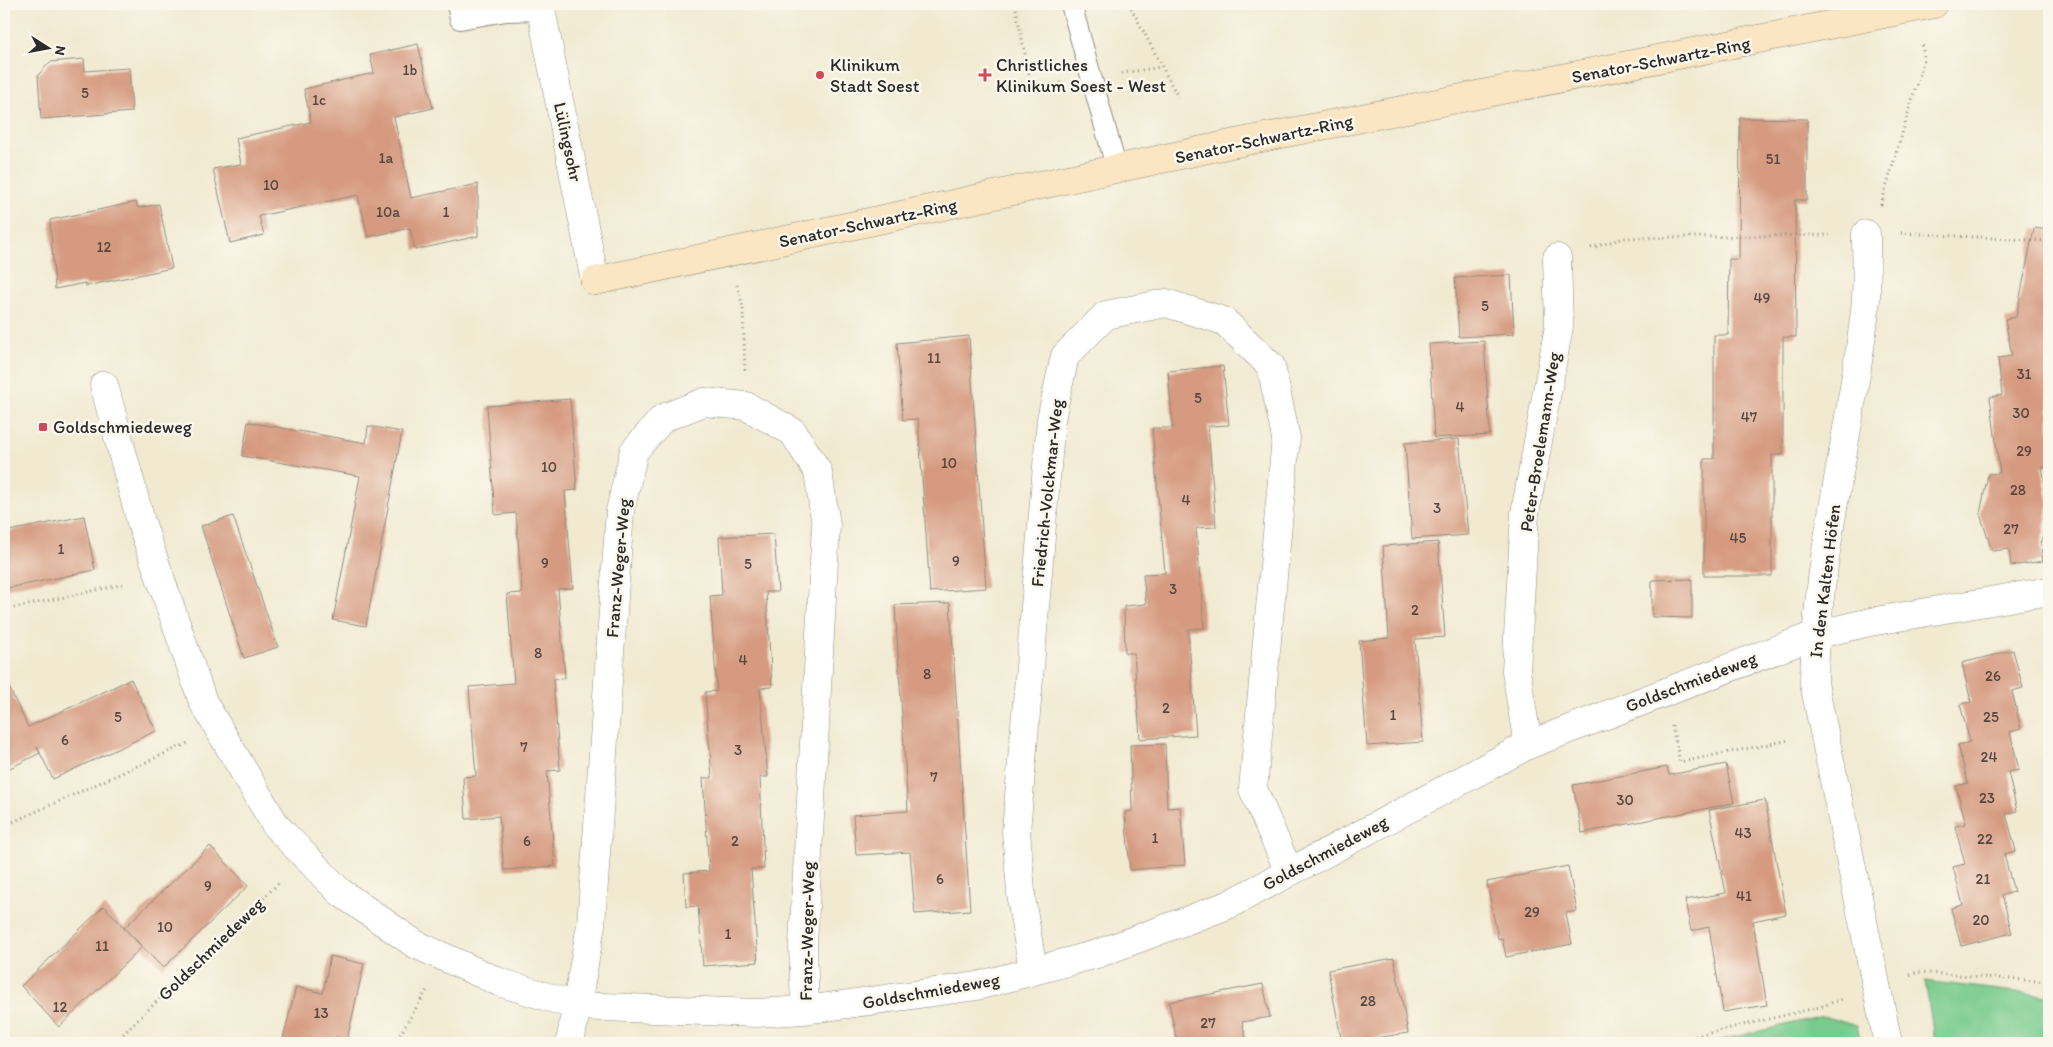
<svg xmlns="http://www.w3.org/2000/svg" width="2053" height="1047" viewBox="0 0 2053 1047" font-family="Itim,sans-serif">
<style>
.green{fill:#78cb8d;stroke:#527b5c}
.building{fill:#d59a7f}
.lines{fill:none;stroke-linecap:round;stroke-linejoin:round}
.service-casing{stroke:#8e8a7e;stroke-width:22}
.minor-casing{stroke:#8e8a7e;stroke-width:29}
.secondary-casing{stroke:#8e8a7e;stroke-width:29}
.path{stroke:#8e8a7e;stroke-width:3;stroke-dasharray:1 4;stroke-linecap:butt}
.service{stroke:#fff;stroke-width:20}
.minor{stroke:#fff;stroke-width:28}
.secondary{stroke:#fbe6c3;stroke-width:28}
.poi-dot{fill:#d1495b;stroke:#fbf7ec;stroke-width:2}
.labels{text-anchor:middle;dominant-baseline:central;stroke-width:5;stroke-linejoin:round;paint-order:stroke}
.number-label{font-size:15px;fill:#564740}
.street-label{font-size:18px;fill:#2b2b2b;stroke:#fbf7ec}
.poi-label{font-size:18px;fill:#2b2b2b;stroke:#fbf7ec;text-anchor:start}
</style>
<rect width="100%" height="100%" fill="#fbf7ec"/>
<filter id="ink" filterUnits="userSpaceOnUse"><feTurbulence type="fractalNoise" baseFrequency=".02" numOctaves="2"/><feDisplacementMap in="SourceGraphic" scale="10" xChannelSelector="R" yChannelSelector="G"/><feConvolveMatrix kernelMatrix="1 2 1 2 8 2 1 2 1" color-interpolation-filters="sRGB"/></filter>
<filter id="wash" filterUnits="userSpaceOnUse"><feTurbulence type="fractalNoise" baseFrequency=".0096" numOctaves="4" result="noise"/><feDisplacementMap in="SourceGraphic" scale="20" xChannelSelector="R" yChannelSelector="G"/><feGaussianBlur stdDeviation="1.12" result="paint"/><feColorMatrix in="noise" values="0 0 0 0 0 0 0 0 0 0 0 0 0 0 0 0 0 1.4 0 .05"/><feComposite in="paint" operator="in"/></filter>
<g filter="url(#wash)">
<rect width="100%" height="100%" fill="#f1ead1"/>
<path class="green" d="M1925 981 2049 996V1043H1935Z
M1823 1016 1857 1026 1861 1043H1709Z"/>
<g id="blocks">
<path class="building" d="M418 44 433 108 394 117 411 198 478 184V236L415 250 410 228 368 237 358 195 259 216 264 235 230 243 213 169 241 164 236 138 311 122 304 89 374 73 370 55Z
M84 59 85 71 129 68 132 112 41 119 38 75 50 62Z
M1740 118 1807 119V200H1795L1796 337H1783V455H1772V576H1704V459H1714V335H1728L1729 259H1739Z
M136 202 138 208 159 204 172 268 86 286 85 283 55 289 50 220Z
M2034 228 2049 230V467H2042L2049 505 2041 545 2043 561 2011 566 2009 549 1992 551 1980 514 1988 474 2000 473 1990 397 2002 395 1998 358 2012 356 2005 319 2016 317Z
M1511 275 1514 334 1459 337 1455 278Z
M969 336 986 588 930 592 918 419 903 420 897 343Z
M1484 341 1490 435 1434 438 1429 344Z
M1223 366 1229 425 1208 426 1216 527 1196 528 1204 628 1188 629 1196 735 1140 739 1134 653H1125L1124 606 1146 604 1143 574 1165 573 1152 428H1173L1168 371Z
M570 399 577 490 565 491 573 588 558 589 565 678 553 679 560 770 547 771 555 866 504 870 499 816 466 819 463 777 476 776 469 687 514 683 507 594 522 593 516 513 495 515 487 406Z
M248 422 366 443 368 426 402 432 366 626 333 620 360 476 242 456Z
M1459 439 1468 535 1412 539 1405 443Z
M84 516 95 570 4 589V532Z
M233 516 278 647 244 658 201 526Z
M774 534 778 592H766L772 687 760 688 768 777H760L764 869H751L758 962 703 966 698 906 686 907 684 873 709 871 703 778H712L705 692 717 691 710 596 722 595 719 537Z
M1438 542 1445 637 1415 639 1423 742 1367 746 1359 641 1389 638 1383 546Z
M1692 579V618L1652 617V580Z
M950 603 970 910 915 914 910 852 856 855 853 815 908 811 895 605Z
M2013 650 2023 688 2012 691 2021 729 2010 732 2019 770 2008 772 2017 811 2006 814 2016 851 2004 854 2014 892 2002 895 2012 933 1961 946 1951 908 1963 905 1953 867 1965 864 1955 826 1966 824 1956 786 1968 783 1958 745 1970 742 1960 704 1971 702 1962 663Z
M4 677 28 727 131 679 156 731 53 779 37 747 40 753 4 771Z
M1165 744 1167 808 1180 807 1185 865 1130 870 1125 812 1132 811 1130 745Z
M1726 764 1734 803 1582 833 1573 785 1667 767 1669 775Z
M1765 800 1786 914 1753 921 1767 1005 1723 1012 1709 927 1691 931 1685 900 1726 893 1709 810Z
M210 846 248 886 163 968 124 928Z
M1568 866 1577 911 1566 913 1572 944 1506 957 1502 938 1498 939 1487 882Z
M104 906 142 947 59 1027 21 986Z
M330 956 364 964 347 1040 335 1037 333 1043H282L296 987 323 993Z
M1394 958 1408 1033 1342 1043 1328 970Z
M1263 984 1270 1017 1242 1022 1247 1043H1177L1169 1002Z"/>
</g>
</g>
<g filter="url(#ink)">
<use href="#blocks" fill-opacity="0" stroke="#8e8a7e" stroke-width="1"/>
<g class="lines">
<g class="service-casing">
<path id="service" d="M457 4 460 19 506 11 541 10
M1071 4 1117 170"/>
</g>
<g class="minor-casing">
<path id="minor" d="M540 4 595 281
M1866 234C1866 259 1868 286 1865 310 1851 435 1816 557 1814 683L1888 1043
M104 385 141 522 203 702 276 826 340 892 415 944 499 982 577 1006 755 1013 805 1010 977 986 1097 954 1228 905 1528 745 1815 635 1870 622 2049 591
M1528 745 1516 671 1525 513 1559 326 1557 258
M1033 970 1022 904 1016 831 1051 419 1065 356 1106 315 1166 303 1224 321 1271 366 1286 438 1253 789 1289 872
M570 1043 591 925 620 511 634 451 663 418 704 402 746 406 793 432 818 472 826 525 803 944 805 1010"/>
</g>
<g class="secondary-casing">
<path id="secondary" d="M595 281 1231 144 1934 4"/>
</g>
<path class="path" d="M1015 4 1032 89 1061 83
M1129 4 1178 97
M1122 73 1161 67
M1881 205 1924 59 1922 42
M1901 233 2049 241
M1591 248 1624 238 1830 235
M737 285 743 307 745 370
M4 610 125 584
M1672 726 1680 762 1790 740
M4 826 188 743
M1910 975 1917 972 2049 982
M116 1041 280 882
M395 1043 428 988
M1666 1043 1820 1007 1842 999"/>
<use href="#service" class="service"/>
<use href="#minor" class="minor"/>
<use href="#secondary" class="secondary"/>
</g>
</g>
<g class="poi-dot">
<circle cx="820" cy="75" r="5"/>
<path d="M982.5 67.5h5v5h5v5h-5v5h-5v-5h-5v-5h5z"/>
<rect x="38" y="422" width="10" height="10" rx="2.5"/>
</g>
<g class="labels">
<g class="number-label">
<text x="410" y="70">1b</text>
<text x="85" y="93">5</text>
<text x="319" y="100">1c</text>
<text x="386" y="158">1a</text>
<text x="1773" y="159">51</text>
<text x="271" y="185">10</text>
<text x="388" y="212">10a</text>
<text x="446" y="212">1</text>
<text x="104" y="247">12</text>
<text x="1762" y="298">49</text>
<text x="1485" y="306">5</text>
<text x="934" y="358">11</text>
<text x="2024" y="374">31</text>
<text x="1198" y="398">5</text>
<text x="1460" y="407">4</text>
<text x="2021" y="413">30</text>
<text x="1749" y="417">47</text>
<text x="2024" y="451">29</text>
<text x="949" y="463">10</text>
<text x="549" y="467">10</text>
<text x="2018" y="490">28</text>
<text x="1186" y="500">4</text>
<text x="1437" y="508">3</text>
<text x="2011" y="529">27</text>
<text x="1738" y="538">45</text>
<text x="61" y="549">1</text>
<text x="956" y="561">9</text>
<text x="545" y="563">9</text>
<text x="748" y="564">5</text>
<text x="1173" y="589">3</text>
<text x="1415" y="610">2</text>
<text x="538" y="653">8</text>
<text x="743" y="660">4</text>
<text x="927" y="674">8</text>
<text x="1993" y="676">26</text>
<text x="1166" y="708">2</text>
<text x="1393" y="715">1</text>
<text x="118" y="717">5</text>
<text x="1991" y="717">25</text>
<text x="65" y="740">6</text>
<text x="524" y="747">7</text>
<text x="738" y="750">3</text>
<text x="1989" y="757">24</text>
<text x="934" y="777">7</text>
<text x="1987" y="798">23</text>
<text x="1625" y="800">30</text>
<text x="1743" y="833">43</text>
<text x="1155" y="838">1</text>
<text x="1985" y="839">22</text>
<text x="527" y="841">6</text>
<text x="735" y="841">2</text>
<text x="940" y="879">6</text>
<text x="1983" y="879">21</text>
<text x="208" y="886">9</text>
<text x="1744" y="896">41</text>
<text x="1532" y="912">29</text>
<text x="1981" y="920">20</text>
<text x="165" y="927">10</text>
<text x="728" y="934">1</text>
<text x="102" y="946">11</text>
<text x="1368" y="1001">28</text>
<text x="60" y="1007">12</text>
<text x="321" y="1013">13</text>
<text x="1208" y="1023">27</text>
</g>
<g class="street-label">
<text transform="translate(1661 60) rotate(-11)">Senator-Schwartz-Ring</text>
<text transform="translate(1264 139) rotate(-12)">Senator-Schwartz-Ring</text>
<text transform="translate(568 142) rotate(78)">Lülingsohr</text>
<text transform="translate(868 223) rotate(-12)">Senator-Schwartz-Ring</text>
<text transform="translate(1540 442) rotate(-81)">Peter-Broelemann-Weg</text>
<text transform="translate(1047 493) rotate(-84)">Friedrich-Volckmar-Weg</text>
<text transform="translate(618 568) rotate(-85)">Franz-Weger-Weg</text>
<text transform="translate(1825 581) rotate(-83)">In den Kalten Höfen</text>
<text transform="translate(1691 682) rotate(-21)">Goldschmiedeweg</text>
<text transform="translate(1325 853) rotate(-28)">Goldschmiedeweg</text>
<text transform="translate(807 931) rotate(-89)">Franz-Weger-Weg</text>
<text transform="translate(211 949) rotate(-44)">Goldschmiedeweg</text>
<text transform="translate(931 991) rotate(-10)">Goldschmiedeweg</text>
</g>
<g class="poi-label">
<text x="830" y="65">Klinikum<tspan x="830" dy="21">Stadt Soest</tspan></text>
<text x="996" y="65">Christliches<tspan x="996" dy="21">Klinikum Soest - West</tspan></text>
<text x="53" y="427">Goldschmiedeweg</text>
</g>
</g>
<rect width="2053" height="1047" fill="none" stroke="#fbf7ec" stroke-width="20"/>
<g transform="translate(48 48) rotate(101)" stroke="#fbf7ec" stroke-width="4" paint-order="stroke">
<path d="M0-4L9 19L0 12L-9 19Z" fill="#2b2b2b"/>
<text y="-8" font-size="14" font-weight="bold" text-anchor="middle" fill="#2b2b2b">N</text>
</g>
</svg>
